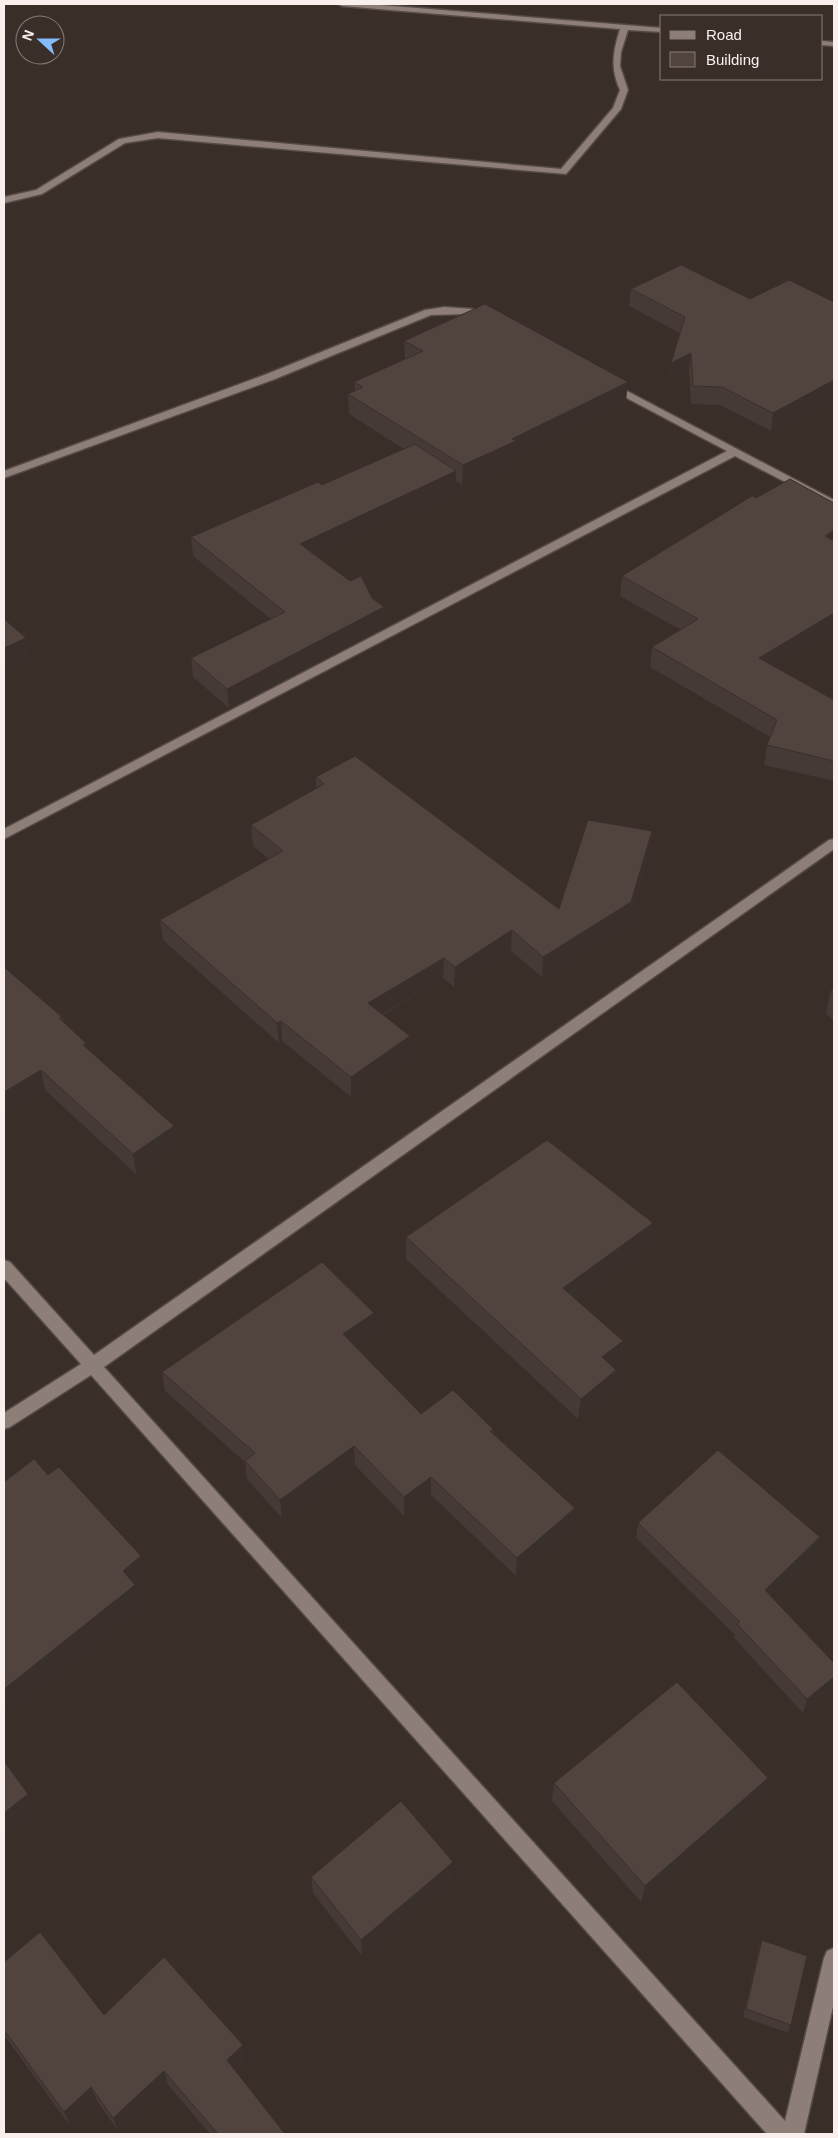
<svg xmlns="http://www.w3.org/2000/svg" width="838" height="2138" viewBox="0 0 838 2138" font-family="Helvetica,sans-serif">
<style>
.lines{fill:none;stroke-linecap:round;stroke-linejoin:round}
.street-casing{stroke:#554a46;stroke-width:3}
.street{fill:#8e7e78;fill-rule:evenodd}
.wall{fill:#463a36}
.shaded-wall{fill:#39302c}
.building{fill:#51443f;stroke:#39302c}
</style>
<rect width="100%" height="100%" fill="#3a2e29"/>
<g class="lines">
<g class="street-casing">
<path id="street" d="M338 4H368L662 28V32L628 30 621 52 620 66 628 90 621 109 566 174 158 138 125 143 42 194 4 203V197L36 190 119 139 158 132 561 169 613 108 620 90C610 68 613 52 620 29L342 6Z
M822 41 834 42V46L822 45Z
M444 307 473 309 492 318 487 321 466 314 431 315 275 379 4 478V471L267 374 425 310Z
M608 381 834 500V507L735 456 4 839V829L727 451 604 386 603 384 604 382Z
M834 839V849L104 1367 785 2121 824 1958 827 1951 834 1948V2002L804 2134H767L91 1375 10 1427 4 1429V1413L81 1364 4 1278V1260L10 1262 94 1355 829 840Z"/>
</g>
<use href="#street" class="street"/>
</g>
<path class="wall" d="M631 289 750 299 834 302V397L771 431 720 405 691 404 689 371 669 381 671 363 680 333 629 306Z
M404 341 626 402 515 457V461L462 485 456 481V490L316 556 384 626 229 708 193 677 191 658 271 619 193 556 191 537 322 485 404 449 349 414 348 394 355 391 354 382 405 359Z
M756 498 834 503V630L774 666 834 700V781L764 765 767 745 770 737 650 667 652 647 681 630 620 596 622 576Z
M316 777 559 909 652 831 650 852 629 923 542 977 511 951 454 987 443 978 383 1015 410 1056 351 1097 282 1041 279 1043 163 940 160 920 269 859 253 846 251 825 316 789Z
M4 967 62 1017 63 1021 87 1048 174 1126 176 1146 136 1174 45 1090 4 1114Z
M834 989V1020L826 1014 830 992Z
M406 1237 650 1244 575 1299 623 1341 620 1362 613 1367 614 1391 578 1419 406 1259Z
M375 1332 355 1346 421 1414 493 1429V1433L575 1508 573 1526 516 1576 431 1495 404 1516 355 1465 282 1518 247 1479 245 1462 165 1391 162 1372Z
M638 1523 816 1552 770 1596 834 1663 803 1713 734 1638 735 1635 636 1538Z
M554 1783 763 1795 641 1902 552 1801Z
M311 1877 452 1879 362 1956 313 1893Z
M762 1940 791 2025 788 2033 743 2017 759 1949Z
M4 1962 104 2015 246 2059 235 2070 285 2134H210L168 2085 118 2131 97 2101 70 2126 4 2035Z"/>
<path class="shaded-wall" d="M691 353 689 371 669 381 671 363Z
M834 380V397L771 431 773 413Z
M628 382 626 402 515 457V461L462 485 463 465 512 439Z
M456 471V490L301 563 300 544Z
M834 530V547L825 536Z
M384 607V626L229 708 227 689Z
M834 613V630L756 677 759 658Z
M26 638 30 660 4 672V648Z
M652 831 650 852 629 923 542 977 543 957Z
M512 930 511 951 454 987 455 967Z
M444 958 443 978 368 1023V1003Z
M281 1021 282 1041 279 1043 277 1023Z
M410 1036V1056L351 1097V1077Z
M41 1070 45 1090 4 1114V1092Z
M174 1126 176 1146 136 1174 133 1154Z
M653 1223 650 1244 561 1309 563 1288Z
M374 1313 375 1332 344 1353 343 1334Z
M623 1341 620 1362 600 1378 602 1357Z
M616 1370 614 1391 578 1419 581 1399Z
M354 1446 355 1465 282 1518 280 1500Z
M431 1477V1495L404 1516V1497Z
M575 1508 573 1526 516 1576 517 1558Z
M820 1537 816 1552 761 1605 765 1590Z
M141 1556 146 1578 135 1586 140 1606 4 1714V1689L123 1571Z
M834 1677V1687L803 1713 807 1699Z
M768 1778 763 1795 641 1902 645 1886Z
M28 1794 35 1813 4 1837V1813Z
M453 1862 452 1879 362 1956 361 1940Z
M243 2045 246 2059 231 2074 227 2060Z
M164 2071 168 2085 118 2131 113 2118Z
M91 2087 97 2101 70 2126 64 2112Z"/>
<path class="building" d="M681 265 750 299 789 280 834 302V380L773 413 722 387 693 386 691 353 671 363 685 317 631 289Z
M485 304 628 382 512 439 516 441 463 465 348 394 363 387 354 382 423 351 404 341Z
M415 444 456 471 300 544 350 581 361 576 372 598 384 607 227 689 191 658 285 612 191 537 318 482 322 485Z
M790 479 834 503V530L825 536 834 541V613L759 658 834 700V761L767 745 777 720 652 647 698 619 622 576 752 496 756 498Z
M4 619 26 638 4 648Z
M355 756 559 909 588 820 652 831 631 902 543 957 512 930 455 967 444 958 368 1003 410 1036 351 1077 281 1021 277 1023 160 920 283 851 251 825 324 784 316 777Z
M4 967 62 1017 59 1018 86 1043 83 1045 174 1126 133 1154 41 1070 4 1092Z
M834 989V995L830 992Z
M547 1140 653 1223 563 1288 623 1341 602 1357 616 1370 581 1399 406 1237Z
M322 1262 374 1313 343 1334 421 1414 453 1390 493 1429 490 1431 575 1508 517 1558 431 1477 404 1497 354 1446 280 1500 245 1461 255 1453 162 1372Z
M718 1450 820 1537 765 1590 834 1663V1677L807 1699 737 1624 740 1622 638 1523Z
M34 1459 48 1475 59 1467 141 1556 123 1571 135 1585 4 1689V1482Z
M677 1682 768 1778 645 1886 554 1783Z
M4 1761 28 1794 4 1813Z
M401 1801 453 1862 361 1940 311 1877Z
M40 1932 104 2015 164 1957 243 2045 227 2060 285 2134H218L164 2071 113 2118 91 2087 64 2112 4 2030V1962Z
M762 1940 807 1956 791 2025 746 2009Z"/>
<rect width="838" height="2138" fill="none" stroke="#f9f0ed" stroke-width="10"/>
<rect x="660" y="15" width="162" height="65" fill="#3a2e29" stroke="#867c77"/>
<rect x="670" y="31" width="25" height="8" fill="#8e7e78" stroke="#867c77"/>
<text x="706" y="40" font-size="15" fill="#f9f0ed">Road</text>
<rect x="670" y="52" width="25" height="15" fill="#51443f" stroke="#867c77"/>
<text x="706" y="65" font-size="15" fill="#f9f0ed">Building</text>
<g transform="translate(40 40) rotate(291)"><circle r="24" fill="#3a2e29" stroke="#867c77"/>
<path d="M0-4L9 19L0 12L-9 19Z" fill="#84bcfb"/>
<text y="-8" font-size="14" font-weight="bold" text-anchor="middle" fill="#f9f0ed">N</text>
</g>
</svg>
